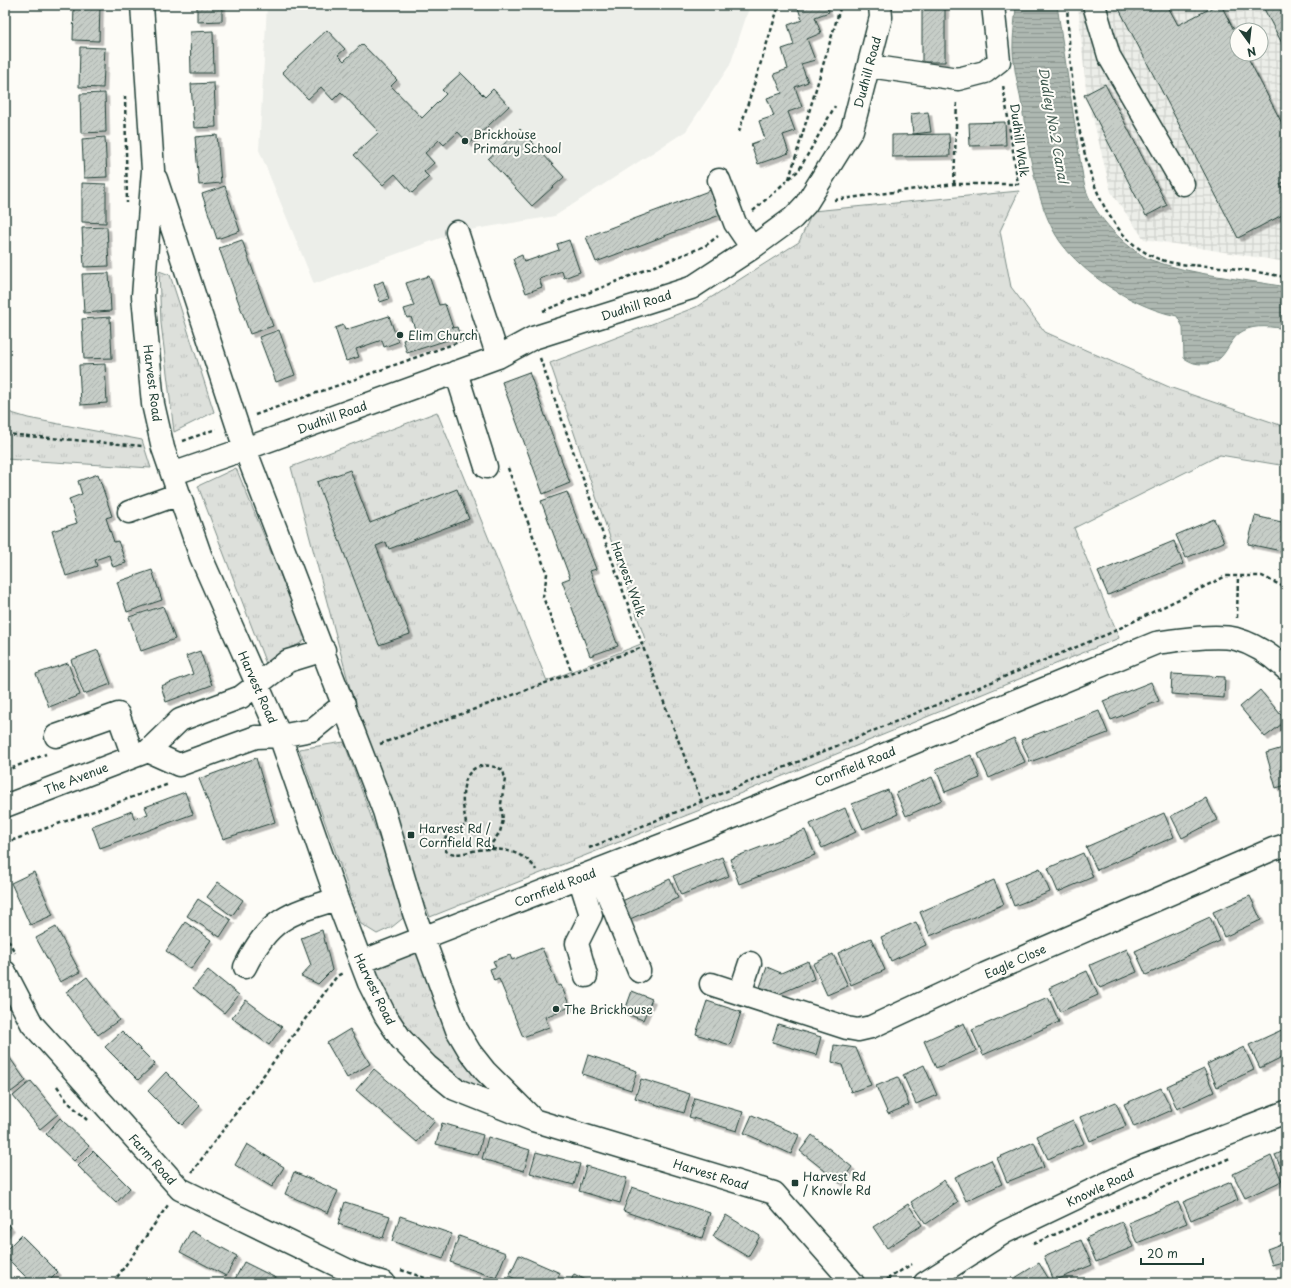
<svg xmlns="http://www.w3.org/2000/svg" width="1291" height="1288" viewBox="0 0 1291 1288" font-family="'Playpen Sans',sans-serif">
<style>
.built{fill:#eceee9}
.industrial{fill:url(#industrial-grid);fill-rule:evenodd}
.grass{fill:url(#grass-tufts);stroke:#7e8e88}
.water{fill:url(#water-rules);stroke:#75877f}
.building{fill:url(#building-hatch);stroke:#1f3d34;filter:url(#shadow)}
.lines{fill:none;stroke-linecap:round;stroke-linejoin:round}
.minor-casing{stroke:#1f3d34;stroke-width:25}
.path{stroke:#1f3d34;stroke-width:2.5;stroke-dasharray:4 3;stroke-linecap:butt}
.minor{stroke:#fdfcf7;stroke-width:22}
.poi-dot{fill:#1f3d34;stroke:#fdfcf7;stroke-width:1.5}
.labels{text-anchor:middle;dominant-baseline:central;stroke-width:4;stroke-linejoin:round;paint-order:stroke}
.street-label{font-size:12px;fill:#1f3d34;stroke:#fdfcf7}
.poi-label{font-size:12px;fill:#1f3d34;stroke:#fdfcf7;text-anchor:start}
.water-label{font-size:13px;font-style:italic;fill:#435c53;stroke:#fdfcf7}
</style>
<defs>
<pattern id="industrial-grid" width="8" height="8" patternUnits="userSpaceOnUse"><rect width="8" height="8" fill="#eceee9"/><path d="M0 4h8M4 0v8" fill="none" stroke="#cacdc8"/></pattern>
<pattern id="grass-tufts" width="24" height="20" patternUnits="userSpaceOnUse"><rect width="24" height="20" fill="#dde0db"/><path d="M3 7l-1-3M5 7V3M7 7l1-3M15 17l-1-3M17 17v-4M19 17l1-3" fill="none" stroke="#bdc1bd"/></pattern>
<pattern id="water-rules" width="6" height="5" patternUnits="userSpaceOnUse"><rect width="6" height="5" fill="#aeb8b1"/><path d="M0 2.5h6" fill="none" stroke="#8d9791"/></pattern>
<pattern id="building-hatch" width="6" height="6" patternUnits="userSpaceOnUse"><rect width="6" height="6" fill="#c6cdc7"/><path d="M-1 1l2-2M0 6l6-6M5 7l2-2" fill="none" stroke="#aab1ac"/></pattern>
<filter id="shadow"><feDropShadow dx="3.5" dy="3.5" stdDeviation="0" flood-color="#0004"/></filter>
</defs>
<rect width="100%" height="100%" fill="#fdfcf7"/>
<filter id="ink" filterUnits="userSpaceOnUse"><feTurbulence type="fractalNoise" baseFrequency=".025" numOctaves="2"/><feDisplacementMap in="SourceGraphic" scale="8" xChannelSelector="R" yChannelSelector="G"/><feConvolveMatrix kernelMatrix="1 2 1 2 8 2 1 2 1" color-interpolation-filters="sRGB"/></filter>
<g filter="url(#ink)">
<path class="built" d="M267 5H750L730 65 686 131 555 216 457 232 314 284 259 150Z"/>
<path class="industrial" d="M1078 5H1286V262L1144 239 1111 192 1086 89ZM1237 30H1261V54H1237Z"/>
<path class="grass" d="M1019 191 1000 231 1011 287 1045 332 1169 387 1286 427V466L1220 455 1074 528 1119 638 700 810 430 917 366 748 291 467 437 412 547 681 646 642 550 363 696 307 799 242 813 211Z
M159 271 170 275 214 412 174 432 161 323Z
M5 411 28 418 142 440 151 468 5 459Z
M236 468 307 639 266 664 198 486Z
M344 742 407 915 392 927 377 934 361 924 299 749Z
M420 947 504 1102 459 1086 403 1036 369 965Z"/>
<path class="water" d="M1016 5H1057L1081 166C1083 174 1083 182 1086 190 1094 215 1127 250 1151 260 1192 275 1243 279 1286 287V329C1273 327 1255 324 1243 331 1226 340 1227 364 1204 364 1195 364 1192 363 1184 358L1183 327 1177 316C1137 308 1090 279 1065 248 1036 214 1028 144 1021 101 1019 88 1015 75 1014 62 1011 44 1015 23 1016 5Z"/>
<path class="building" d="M74 5H100L99 41 73 40Z
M197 5H222V21L197 22Z
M797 5H826L829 12 815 17 821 33 807 39 815 60 801 64 808 82 795 87 802 107 788 112 795 131 783 135 789 153 758 164 751 144 765 139 759 121 774 116 767 98 782 93 774 74 788 69 782 49 794 45 788 25 802 20Z
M922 5H945V62H922Z
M1117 5H1167L1178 25 1217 5H1221L1237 36V54H1246L1286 131V181L1280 184 1286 195V213L1238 238Z
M1262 5H1282L1286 13V51Z
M327 30 345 49 338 55 344 61 362 44 397 80 391 86 422 118 446 94 442 90 461 73 485 97 493 89 509 106 469 144 458 132 444 145 439 140 425 153 434 163 424 172 429 177 412 193 395 174 383 185 354 155 379 132 341 92 333 100 321 87 308 99 282 72Z
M213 31 214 73H191L190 32Z
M80 47 105 48 103 88 79 87Z
M214 83 216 127 194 128 191 84Z
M1105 84 1167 205 1146 216 1084 95Z
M105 93 106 132 81 133 80 94Z
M928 112 931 132 913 134 911 114Z
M1005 122 1006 145 970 146 969 123Z
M520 129 564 177 532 206 488 159Z
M949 134 950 156 892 157V135Z
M217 135 221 183 199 185 195 137Z
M105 137 107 177 84 178 82 139Z
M82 183 106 184V223L82 222Z
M225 186 240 231 217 239 202 194Z
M711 190 720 215 596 262 586 237Z
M107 227 109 266 84 267 82 228Z
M242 240 273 326 250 334 219 248Z
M569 240 580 272 564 278 562 271 539 279 542 287 526 293 513 259 522 255 524 262 559 250 557 244Z
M109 273 111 311 84 313 82 274Z
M429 276 439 305 445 304 453 328 457 327 460 336 407 353 403 340 417 335 411 317 407 318 404 309 414 306 406 283Z
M383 281 389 299 380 302 374 285Z
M389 316 398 342 384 347 382 340 356 349 359 357 346 361 335 328 343 325 345 330Z
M110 317 112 358 84 359 82 319Z
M279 330 295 375 276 382 259 337Z
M105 364 107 403 81 405 79 365Z
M529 372 570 483 543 494 502 382Z
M350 470 370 523 457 489 469 519 389 549 386 542 376 546 410 634 379 645 317 482Z
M98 474 112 516 106 518 114 542 118 541 126 563 113 567 109 555 95 560 97 566 66 576 52 531 77 523 69 499 82 494 78 481Z
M567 492 596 569 590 571 618 646 590 656 562 581 570 578 541 501Z
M1255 516 1286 523V552L1248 544Z
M1214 519 1224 542 1186 558 1176 535Z
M1174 541 1183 564 1108 595 1098 572Z
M152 570 162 600 127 612 117 582Z
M163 606 175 639 141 651 129 617Z
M98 650 111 684 84 694 71 660Z
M200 651 212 685 166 702 161 686 193 674 186 656Z
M68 663 80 695 49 707 36 674Z
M1172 674 1225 677 1224 698 1171 694Z
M1151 682 1159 701 1111 720 1103 701Z
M1260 690 1286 721 1265 737 1240 707Z
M1099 711 1108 733 1030 762 1021 740Z
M1014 738 1025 762 989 778 978 754Z
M1286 747V785L1276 788 1266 753Z
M971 755 980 778 945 792 936 769Z
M256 758 275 822 223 839 199 779Z
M932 777 942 800 906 816 896 793Z
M888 790 898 814 863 829 852 804Z
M185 792 193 814 100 848 92 826 132 811 134 819 148 814 145 807Z
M1206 798 1217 820 1182 838 1171 816Z
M845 808 856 832 822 848 810 824Z
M1164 813 1174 837 1097 870 1086 847Z
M805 830 815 855 739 884 730 859Z
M1083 853 1093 877 1058 892 1048 868Z
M722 857 729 876 681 895 673 876Z
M1040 868 1050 892 1014 906 1005 883Z
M34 872 53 915 30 925 11 883Z
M670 879 678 898 630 919 622 901Z
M994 880 1004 904 930 936 920 912Z
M218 882 243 900 232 916 207 897Z
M1250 896 1261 920 1224 937 1213 912Z
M198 899 231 920 220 937 187 916Z
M1210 917 1220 941 1146 975 1135 951Z
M185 922 211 940 191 969 166 951Z
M916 922 926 945 891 961 881 937Z
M56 927 80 972 60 982 36 938Z
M322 930 332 970 318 984 301 976 311 965 301 938Z
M871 938 885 970 851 985 838 953Z
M542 948 558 986 561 985 570 1007 545 1017 549 1027 523 1037 499 979 494 981 490 969 496 967 493 961 510 955 512 960Z
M1127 949 1137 972 1100 988 1090 965Z
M833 954 848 986 827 995 813 964Z
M808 961 814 979 779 994 760 987 767 967 781 973Z
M208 970 239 995 224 1013 193 988Z
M1087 971 1098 995 1060 1012 1049 988Z
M87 977 119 1020 98 1035 66 992Z
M632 991 652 999 643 1020 624 1013Z
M1048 997 1059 1022 983 1055 972 1030Z
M246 1000 282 1027 269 1045 232 1018Z
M707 1001 741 1012 730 1045 696 1034Z
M964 1023 976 1051 936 1068 924 1041Z
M778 1024 821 1037 816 1055 772 1042Z
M1286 1028V1055L1260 1068 1249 1045Z
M350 1029 370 1064 347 1078 327 1043Z
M122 1031 155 1064 138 1080 105 1047Z
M834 1045 856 1048 871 1085 851 1092 842 1065 832 1062Z
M1244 1047 1254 1070 1217 1087 1207 1064Z
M5 1051 26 1081 11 1092 5 1084Z
M588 1055 637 1071 631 1090 582 1074Z
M924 1065 937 1095 916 1104 903 1075Z
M374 1069 435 1121 417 1142 356 1090Z
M1204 1069 1214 1092 1177 1109 1167 1086Z
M166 1072 200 1106 182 1125 148 1091Z
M898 1077 909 1105 888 1114 876 1086Z
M641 1079 690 1094 684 1113 635 1098Z
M31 1081 58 1114 40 1129 13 1096Z
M1161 1088 1172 1110 1134 1127 1124 1104Z
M695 1098 743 1112 737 1131 689 1117Z
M1116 1102 1126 1126 1090 1141 1080 1117Z
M752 1115 799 1135 791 1154 744 1133Z
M60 1118 89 1146 74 1161 46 1134Z
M1073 1120 1084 1143 1048 1159 1037 1136Z
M442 1123 483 1135 478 1155 436 1144Z
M812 1135 852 1167 840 1183 800 1151Z
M488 1137 530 1150 524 1171 482 1159Z
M1034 1142 1044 1167 1007 1182 997 1158Z
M247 1144 284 1167 272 1187 235 1165Z
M1286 1150V1178L1275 1155Z
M93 1151 130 1188 116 1203 78 1166Z
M536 1152 580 1164 574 1185 530 1173Z
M1271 1156 1282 1181 1245 1198 1233 1174Z
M991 1160 1002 1184 966 1201 955 1177Z
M586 1166 627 1178 620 1203 579 1191Z
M294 1172 338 1191 328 1213 285 1194Z
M944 1180 958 1202 926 1224 911 1202Z
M1231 1182 1238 1200 1191 1220 1183 1202Z
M632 1187 710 1213 702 1238 623 1211Z
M345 1202 390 1216 383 1238 338 1224Z
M1178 1202 1187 1223 1137 1243 1128 1223Z
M908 1204 922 1225 887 1248 873 1227Z
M726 1215 760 1236 748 1257 713 1236Z
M400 1216 452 1234 443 1259 392 1241Z
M5 1221 11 1227 5 1234Z
M1122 1222 1133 1247 1096 1262 1086 1238Z
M191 1231 237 1256 226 1276 180 1252Z
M21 1235 58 1272 47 1283H32L5 1256V1251Z
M459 1236 506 1253 496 1278 450 1262Z
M1081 1240 1092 1265 1054 1281 1044 1256Z
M1286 1242V1261L1272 1265 1267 1249Z
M519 1255 560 1273 555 1283H524L509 1276Z
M244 1262 286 1283H238L234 1281Z
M1039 1263 1050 1281 1047 1283H1007Z
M574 1274 592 1283H570Z"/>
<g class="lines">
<g class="minor-casing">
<path id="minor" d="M142 5 153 170 143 296 153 404 163 448 201 557 280 736 337 899 369 983 385 1015 401 1039 427 1066 455 1089 533 1120 774 1193 853 1283
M1094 5 1109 56 1183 184
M869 66 958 79 985 72 999 61 993 5
M156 179 245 449 384 811 414 913 457 1030 470 1052 485 1071 529 1115
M719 180 735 223 752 248
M457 232 498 357
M456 372 486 467
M172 474 245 449 498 357 533 338 691 288 752 248 793 218 806 204 852 130 881 17 880 5
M129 512 179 494
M56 736 118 714 133 756
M148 751 179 765 256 737 280 736 312 730 344 704
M5 806 148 751 180 720 241 697 288 661 324 650
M598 870 639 971
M579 877 591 915 577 943 586 976
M361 962 711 826 1156 643C1177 640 1215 634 1236 639 1254 644 1272 656 1286 669
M245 967C269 919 287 914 337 899
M5 972 32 1024 180 1189 355 1274 384 1283
M711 984 847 1028 858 1030 871 1027 985 974 1273 849 1286 845
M740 993 750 963
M925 1283 1005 1232 1137 1169 1286 1112"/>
</g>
<path class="path" d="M1067 5C1071 78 1076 220 1152 256 1176 268 1203 264 1229 268 1248 270 1267 274 1286 277
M125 96 127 203
M739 132 779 5
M789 179 841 5
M954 184 957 100
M834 200 954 184H1018L1003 85
M753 211 799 170 835 106
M543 311 705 246 718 236
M540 358 643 647 702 803
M255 415 470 338
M5 434 142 446
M183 441 216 429
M508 468 547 574 543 597 572 673
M1237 618 1238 576
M380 744 643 647
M5 771 46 754
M5 843 169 784
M589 848 1108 634 1226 576H1262L1286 588
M492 850V843L500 832 503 820 501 804 505 779 503 770C478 759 464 769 463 796 462 805 465 815 466 824L459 830 450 833 443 841 446 851C457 857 466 852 478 850 498 847 526 851 536 870
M5 934 15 953
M57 1086 67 1101 87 1120
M192 1172 337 976 343 973
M1033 1244 1230 1158
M401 1270 440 1283
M113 1283 168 1205
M881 1283 912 1264"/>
<use href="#minor" class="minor"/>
</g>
</g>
<g class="poi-dot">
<circle cx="465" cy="141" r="4"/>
<circle cx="400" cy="335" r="4"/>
<rect x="407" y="831" width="8" height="8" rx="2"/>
<circle cx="556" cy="1009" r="4"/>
<rect x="791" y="1179" width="8" height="8" rx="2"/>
</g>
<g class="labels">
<g class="street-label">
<text transform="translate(867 72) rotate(-75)">Dudhill Road</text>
<text transform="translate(1020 140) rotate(82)">Dudhill Walk</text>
<text transform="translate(636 305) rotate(-18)">Dudhill Road</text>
<text transform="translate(153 383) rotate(83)">Harvest Road</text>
<text transform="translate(332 417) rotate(-20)">Dudhill Road</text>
<text transform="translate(629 579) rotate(70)">Harvest Walk</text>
<text transform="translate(258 687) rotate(66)">Harvest Road</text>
<text transform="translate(855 766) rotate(-22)">Cornfield Road</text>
<text transform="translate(76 778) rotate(-21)">The Avenue</text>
<text transform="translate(555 887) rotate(-21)">Cornfield Road</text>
<text transform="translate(1015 961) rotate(-24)">Eagle Close</text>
<text transform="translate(375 989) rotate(64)">Harvest Road</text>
<text transform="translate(153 1159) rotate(48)">Farm Road</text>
<text transform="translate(711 1174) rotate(17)">Harvest Road</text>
<text transform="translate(1100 1187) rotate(-25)">Knowle Road</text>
</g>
<g class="poi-label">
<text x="473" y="134">Brickhouse<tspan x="473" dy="14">Primary School</tspan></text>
<text x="408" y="335">Elim Church</text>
<text x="419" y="828">Harvest Rd /<tspan x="419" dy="14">Cornfield Rd</tspan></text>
<text x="564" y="1009">The Brickhouse</text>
<text x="803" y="1176">Harvest Rd<tspan x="803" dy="14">/ Knowle Rd</tspan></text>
</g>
<g class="water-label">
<text transform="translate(1054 125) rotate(80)">Dudley No.2 Canal</text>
</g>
</g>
<rect width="1291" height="1288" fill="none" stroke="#fdfcf7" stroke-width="20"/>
<rect x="10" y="10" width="1271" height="1268" fill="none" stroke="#1f3d34" stroke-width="1.5" filter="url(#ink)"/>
<g transform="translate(1249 42) rotate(165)"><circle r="19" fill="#fdfcf7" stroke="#a4b0a9"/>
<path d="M0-3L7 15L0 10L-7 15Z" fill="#1f3d34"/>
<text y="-6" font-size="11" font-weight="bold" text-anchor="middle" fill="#1f3d34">N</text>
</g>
<path d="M1141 1258v6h62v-6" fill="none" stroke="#1f3d34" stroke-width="2"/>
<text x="1147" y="1258" font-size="12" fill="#1f3d34" stroke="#fdfcf7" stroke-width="3" paint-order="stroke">20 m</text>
</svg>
